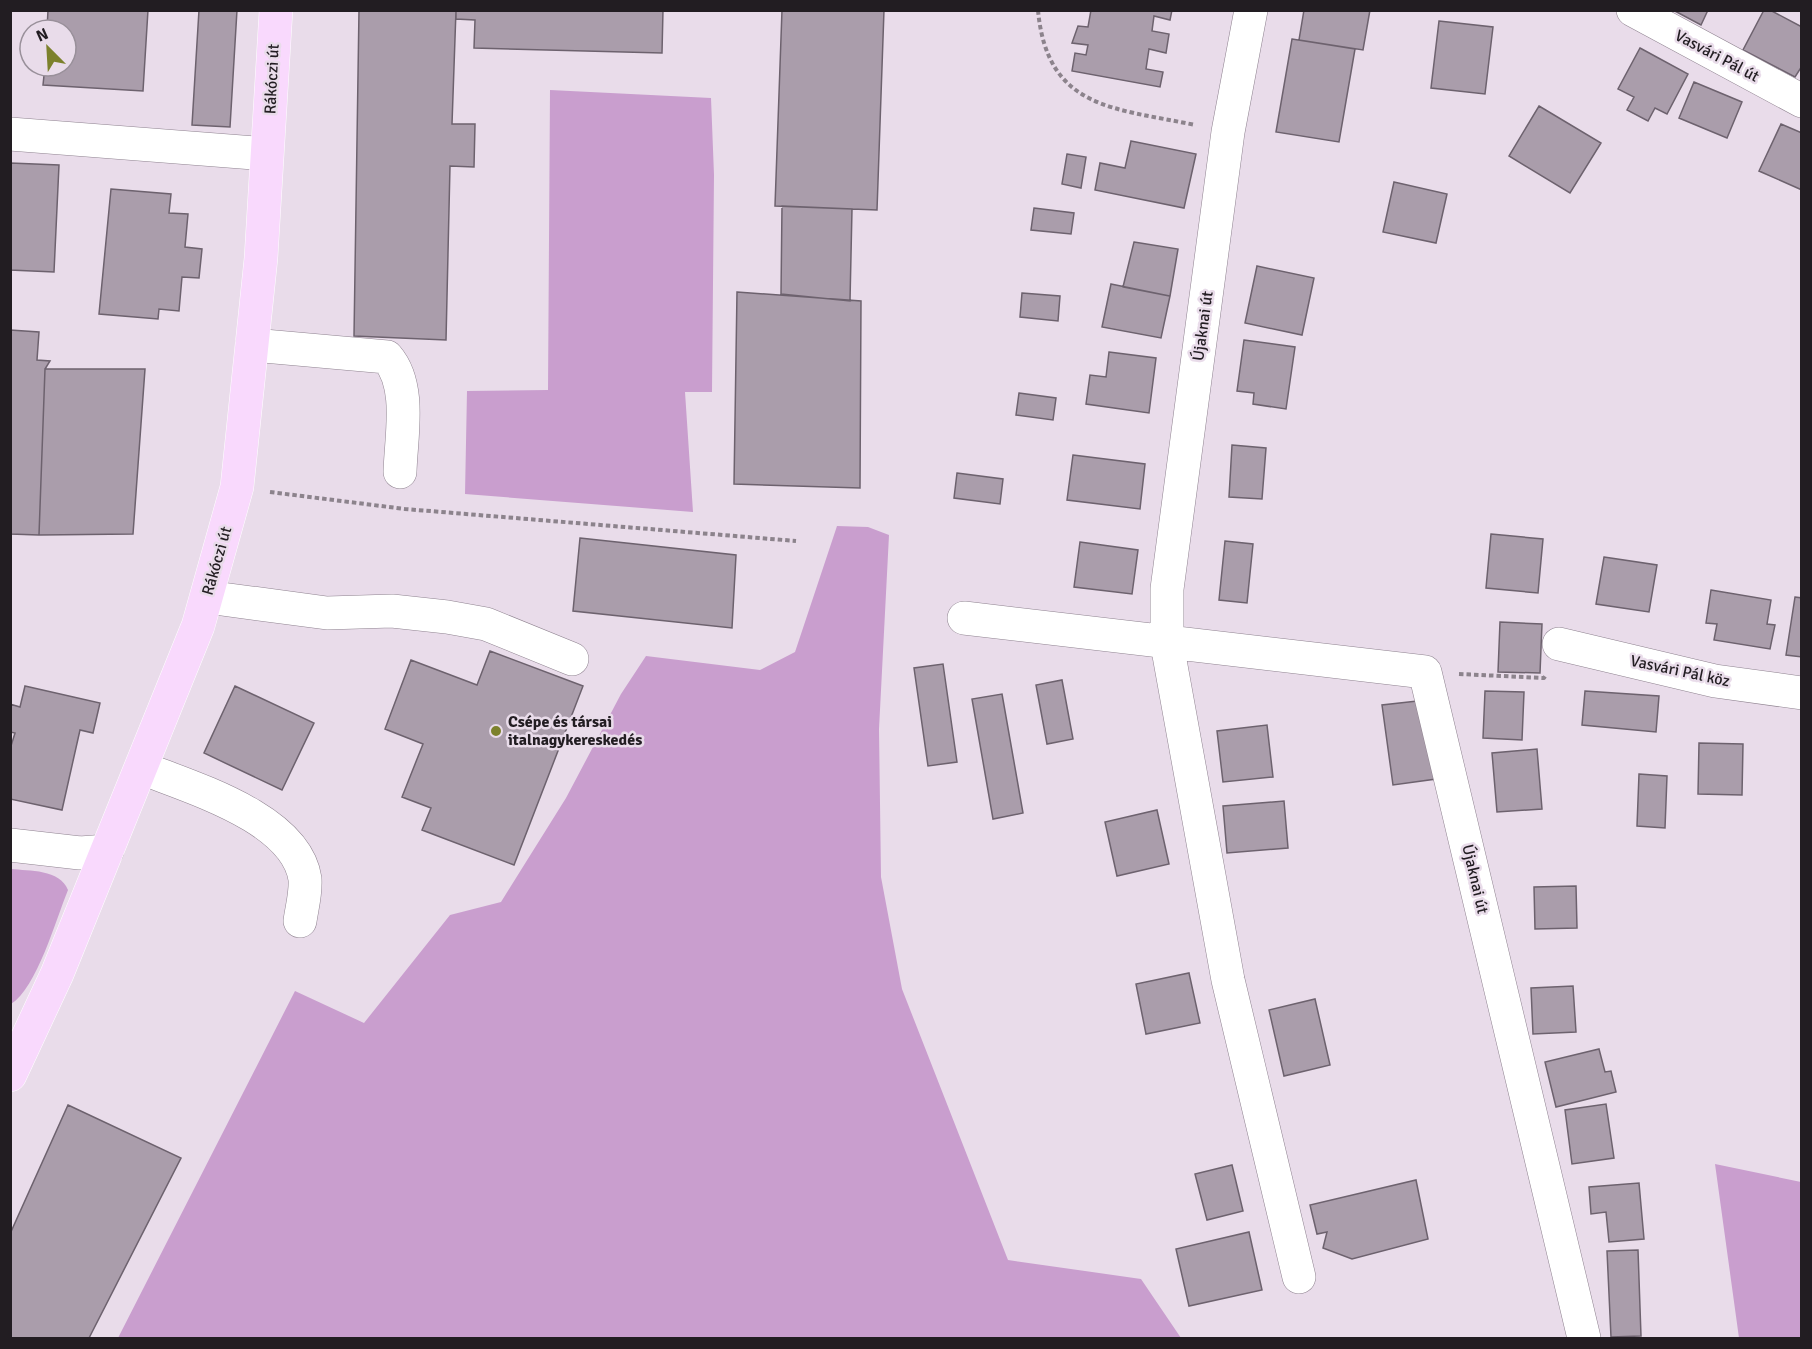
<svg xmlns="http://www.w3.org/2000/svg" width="1812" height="1349" viewBox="0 0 1812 1349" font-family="Signika,sans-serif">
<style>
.green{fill:#c99ece}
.building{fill:#aa9dab;stroke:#6d626e;stroke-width:1.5}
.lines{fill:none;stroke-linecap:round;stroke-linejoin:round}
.minor-casing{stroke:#8f8390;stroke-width:34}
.major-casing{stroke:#fff;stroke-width:34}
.path{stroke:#8c838c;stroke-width:4;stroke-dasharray:4.5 3;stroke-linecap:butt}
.minor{stroke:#fff;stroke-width:33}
.major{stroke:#f9d9fd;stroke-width:33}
.poi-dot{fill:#7c812c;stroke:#e9dcea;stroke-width:2}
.labels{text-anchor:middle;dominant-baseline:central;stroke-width:5;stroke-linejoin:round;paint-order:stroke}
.street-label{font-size:16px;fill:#221d22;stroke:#e9dcea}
.poi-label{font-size:16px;font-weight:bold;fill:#221d22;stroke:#e9dcea;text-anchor:start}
</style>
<rect width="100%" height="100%" fill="#e9dcea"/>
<path class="green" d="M550 90 711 98 714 175 712 392H685L693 512 465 494 467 391 548 390Z
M837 526 868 527 889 535 879 729 881 877 902 989 1008 1260 1141 1279 1181 1338H118L295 991 364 1023 450 915 501 902 566 798 621 694 646 656 760 670 795 652Z
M11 869C29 871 60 869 68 890 56 919 37 988 11 1004Z
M1715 1164 1801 1182V1338H1739Z"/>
<path class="building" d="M48 10H148L143 91 43 85 45 66H66V30H47Z
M199 10H237L230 127 192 125Z
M359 10H456L452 124H475L474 167 450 166 446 340 354 336Z
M456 10H663L662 53 474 48 475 20 456 19Z
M782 10H884L877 210 775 206Z
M1091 10H1172L1170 20 1154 16 1152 31 1169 34 1166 53 1149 49 1146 69 1163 72 1160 87 1072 71 1075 53 1086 55 1088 45 1072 43 1078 26 1088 27Z
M1304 10H1370L1363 50 1299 40Z
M1673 10H1708L1701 25Z
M1764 10H1770L1802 27V66L1795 77 1743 50Z
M1439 21 1493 27 1485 94 1431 88Z
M1292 39 1355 49 1339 142 1276 132Z
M1640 48 1688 74 1667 114 1655 108 1648 121 1627 110 1634 97 1618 89Z
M1694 82 1742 102 1727 138 1679 118Z
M1539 106 1601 143 1570 193 1509 156Z
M1781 124 1802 133V190L1759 171Z
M1131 141 1196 154 1184 208 1095 190 1100 163 1125 168Z
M1067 154 1086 157 1081 188 1062 184Z
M10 163 59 165 54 272 10 270Z
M1394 182 1447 194 1436 243 1383 232Z
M111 189 171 194 169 213 188 214 185 247 202 249 199 278 182 277 179 311 159 309 158 319 99 314Z
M782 206 852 209 850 301 781 294Z
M1034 208 1074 213 1071 234 1031 230Z
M1134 242 1178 249 1170 296 1123 287Z
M1257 266 1314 278 1302 335 1245 323Z
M1111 284 1170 296 1161 338 1102 327Z
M737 292 861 301 860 488 734 484Z
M1022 293 1060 296 1058 321 1020 317Z
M10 330 39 332 37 360 50 361 45 369 39 535 10 534Z
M1244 340 1295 347 1286 409 1253 404 1254 393 1237 391Z
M1109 352 1156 358 1149 413 1086 404 1090 375 1106 377Z
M45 369H145L133 534 39 535Z
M1019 393 1056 398 1053 420 1016 415Z
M1232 445 1266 448 1262 499 1229 497Z
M1073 455 1145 464 1140 509 1067 500Z
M957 473 1003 479 1000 504 954 498Z
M1491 534 1543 539 1538 593 1486 588Z
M580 538 736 555 732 628 573 611Z
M1225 541 1253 544 1247 603 1219 600Z
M1080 542 1138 550 1132 594 1074 587Z
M1604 557 1657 565 1649 612 1596 604Z
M1711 590 1771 600 1767 624 1775 625 1770 649 1714 640 1717 624 1706 623Z
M1795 597 1802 598V657L1786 655Z
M1500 622 1542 624 1540 673 1498 672Z
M490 651 583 686 514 865 422 830 431 808 402 797 423 744 385 729 411 660 477 685Z
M943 664 957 762 928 766 914 668Z
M1062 680 1073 739 1047 744 1036 685Z
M25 686 100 703 93 733 80 730 62 810 10 799V749L15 733 10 732V704L20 707Z
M235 686 314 723 282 790 204 753Z
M1485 691 1524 692 1522 740 1483 738Z
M1585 691 1659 696 1656 732 1582 725Z
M1002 694 1023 813 993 819 972 699Z
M1426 700 1436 779 1393 785 1382 705Z
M1267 725 1273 777 1223 782 1217 731Z
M1699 743 1743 744 1742 795 1698 794Z
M1537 749 1542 809 1497 812 1492 753Z
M1639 774 1667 776 1665 828 1637 826Z
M1284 801 1288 848 1227 853 1223 806Z
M1157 810 1169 864 1117 876 1105 822Z
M1576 886 1577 928 1535 929 1534 887Z
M1189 973 1200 1023 1146 1034 1136 984Z
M1573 986 1576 1032 1533 1034 1531 988Z
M1315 999 1330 1065 1284 1076 1269 1010Z
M1599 1049 1605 1072 1611 1071 1616 1092 1556 1107 1545 1062Z
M1606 1104 1614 1158 1572 1164 1565 1110Z
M68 1105 181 1158 89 1338H10V1234Z
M1232 1165 1243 1211 1207 1220 1195 1174Z
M1416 1180 1428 1239 1352 1259 1323 1248 1327 1232 1317 1234 1310 1205Z
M1639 1183 1644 1239 1609 1242 1606 1212 1591 1214 1589 1187Z
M1249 1232 1262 1290 1189 1306 1176 1249Z
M1638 1250 1641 1336 1611 1337 1607 1251Z"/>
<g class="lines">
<g class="minor-casing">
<path id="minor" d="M1251 10 1228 132 1167 589V644L1228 980 1299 1277
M1633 10 1802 101
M10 134 267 154
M252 345 387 357C412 386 401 436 400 472
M207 597 327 613 392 611 447 617 486 624 572 659
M964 618 1425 672 1584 1338
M1559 644 1715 681 1802 693
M142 768C192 788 296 818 305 879 306 893 302 907 300 921
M10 845 80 853 107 851"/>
</g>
<g class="major-casing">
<path id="major" d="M10 1075 57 974 198 626 237 487 261 258 276 10"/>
</g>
<path class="path" d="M1038 10C1047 110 1115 108 1195 125
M270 492 405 509 796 541
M1459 674 1544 678 1546 675"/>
<use href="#minor" class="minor"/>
<use href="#major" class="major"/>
</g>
<circle class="poi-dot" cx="496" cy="731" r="6"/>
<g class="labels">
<g class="street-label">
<text transform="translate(1717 56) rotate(28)">Vasvári Pál út</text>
<text transform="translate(272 79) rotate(-87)">Rákóczi út</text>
<text transform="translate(1203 326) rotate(-82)">Újaknai út</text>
<text transform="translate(217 561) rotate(-74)">Rákóczi út</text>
<text transform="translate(1680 671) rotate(12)">Vasvári Pál köz</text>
<text transform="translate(1475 879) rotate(77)">Újaknai út</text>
</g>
<g class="poi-label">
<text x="508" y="722">Csépe és társai<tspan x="508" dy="18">italnagykereskedés</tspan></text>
</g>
</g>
<rect width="1812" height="1349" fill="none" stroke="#221d22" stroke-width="24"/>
<g transform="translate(48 48) rotate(336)"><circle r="28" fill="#e9dcea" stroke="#99909a" stroke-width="1.5"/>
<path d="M0-4.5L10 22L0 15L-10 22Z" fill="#7c812c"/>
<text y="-9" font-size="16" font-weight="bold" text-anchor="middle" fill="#221d22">N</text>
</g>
</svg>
